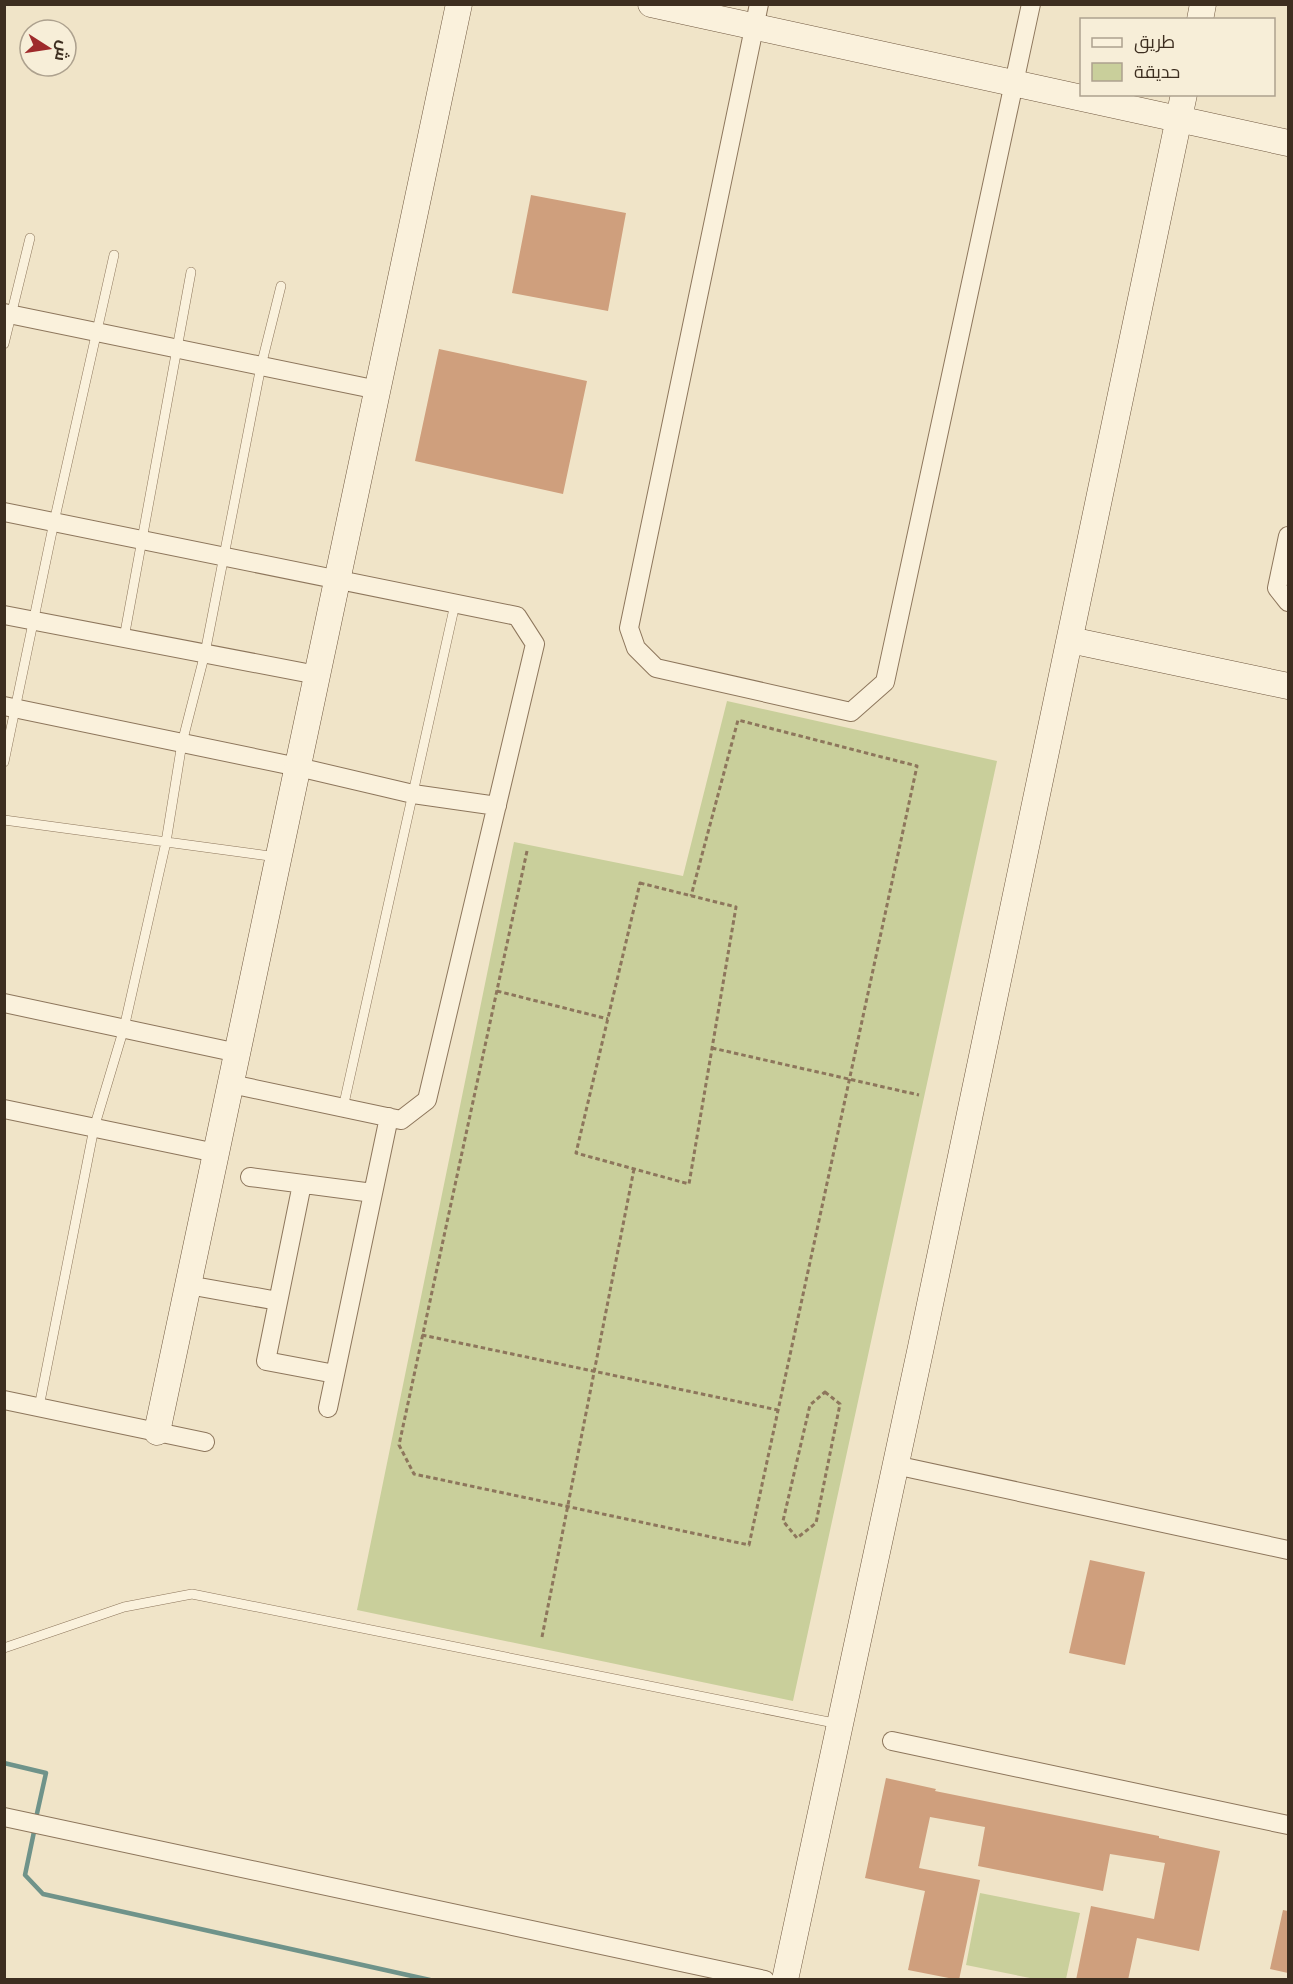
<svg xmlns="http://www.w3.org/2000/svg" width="1293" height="1984" viewBox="0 0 1293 1984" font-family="Literata,Cairo,serif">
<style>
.green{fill:#c9cf9b}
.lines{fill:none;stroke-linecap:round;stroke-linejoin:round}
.stream{stroke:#6f938a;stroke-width:4.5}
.building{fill:#cf9f7d}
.lane-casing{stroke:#8d765c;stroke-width:10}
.street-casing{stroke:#8d765c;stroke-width:20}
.secondary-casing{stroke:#6f573f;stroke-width:27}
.path{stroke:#8d765c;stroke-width:3;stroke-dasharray:4.5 3;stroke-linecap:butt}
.lane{stroke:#faf1dc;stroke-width:9}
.street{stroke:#faf1dc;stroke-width:18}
.secondary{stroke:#faf1dc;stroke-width:26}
</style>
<rect width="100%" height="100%" fill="#f0e4c8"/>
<path class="green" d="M727 701 997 761 793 1701 357 1610 514 842 683 876Z
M980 1893 1080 1913 1066 1979H1035L966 1965Z"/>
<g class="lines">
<path class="stream" d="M4 1763 46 1773 36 1818
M35 1827 25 1875 43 1894 430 1980"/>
</g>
<path class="building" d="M531 195 626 213 608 311 512 293Z
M439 349 587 381 563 494 415 461Z
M1090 1560 1145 1572 1125 1665 1069 1653Z
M886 1778 936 1789 935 1791 1159 1836V1838L1220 1851 1199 1951 1137 1938 1128 1980H1076L1091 1906 1154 1919 1165 1863 1110 1854 1103 1891 978 1866 985 1827 930 1817 919 1868 980 1880 959 1980 908 1970 925 1891 865 1878Z
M1283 1910 1288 1911V1973L1270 1969Z"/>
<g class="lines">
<g class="lane-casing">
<path id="lane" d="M4 344 30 238
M124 638 191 272
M4 762 54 522 114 255
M4 820 277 857
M343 1108 455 604
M39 1407 94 1128 124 1028 166 842 182 743 205 653 261 366 281 286
M4 1648 124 1607 192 1594 839 1724"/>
</g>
<g class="street-casing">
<path id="street" d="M759 4 629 628 636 648 656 668 851 712 885 682 1031 4
M4 313 378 390
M4 512 517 616 535 644 427 1100 401 1120 231 1084
M1288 536 1277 588 1288 602
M4 615 317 675
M4 706 298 767 413 794 497 806
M4 1003 238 1053
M4 1109 216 1153
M250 1177 373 1193
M302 1184 266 1361 335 1374
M188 1285 278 1301
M4 1400 205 1442
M328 1408 389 1117
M895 1465 1288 1550
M892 1741 1288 1825
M4 1817 765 1980"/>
</g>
<g class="secondary-casing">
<path id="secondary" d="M651 4 1288 143
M1200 20 1203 4
M1070 640 1288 686
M157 1432 459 4
M785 1980 921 1347 1184 94"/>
</g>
<path class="path" d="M527 851 399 1445 414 1474 749 1545 917 766 738 720 691 896
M640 883 736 907 689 1184 576 1153Z
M497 991 608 1019
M712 1048 919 1095
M422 1335 778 1410
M825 1392 840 1404 816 1523 797 1538 783 1521 810 1405Z
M542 1637 634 1169"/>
<use href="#lane" class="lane"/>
<use href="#street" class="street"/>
<use href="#secondary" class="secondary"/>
</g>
<rect width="1293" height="1984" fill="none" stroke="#3d2e20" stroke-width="12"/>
<rect x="1080" y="18" width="195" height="78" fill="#f7eed8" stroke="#ada18e" stroke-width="1.5"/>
<rect x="1092" y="38" width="30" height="9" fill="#faf1dc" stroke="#ada18e" stroke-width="1.5"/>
<text x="1134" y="48" font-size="18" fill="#3d2e20">طريق</text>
<rect x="1092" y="63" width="30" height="18" fill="#c9cf9b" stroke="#ada18e" stroke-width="1.5"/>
<text x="1134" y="78" font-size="18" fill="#3d2e20">حديقة</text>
<g transform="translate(48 48) rotate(102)"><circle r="28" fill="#f7eed8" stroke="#ada18e" stroke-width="1.5"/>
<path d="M0-4.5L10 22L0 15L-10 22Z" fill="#9e2a2b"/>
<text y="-9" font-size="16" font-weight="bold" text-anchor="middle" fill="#3d2e20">ش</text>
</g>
</svg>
